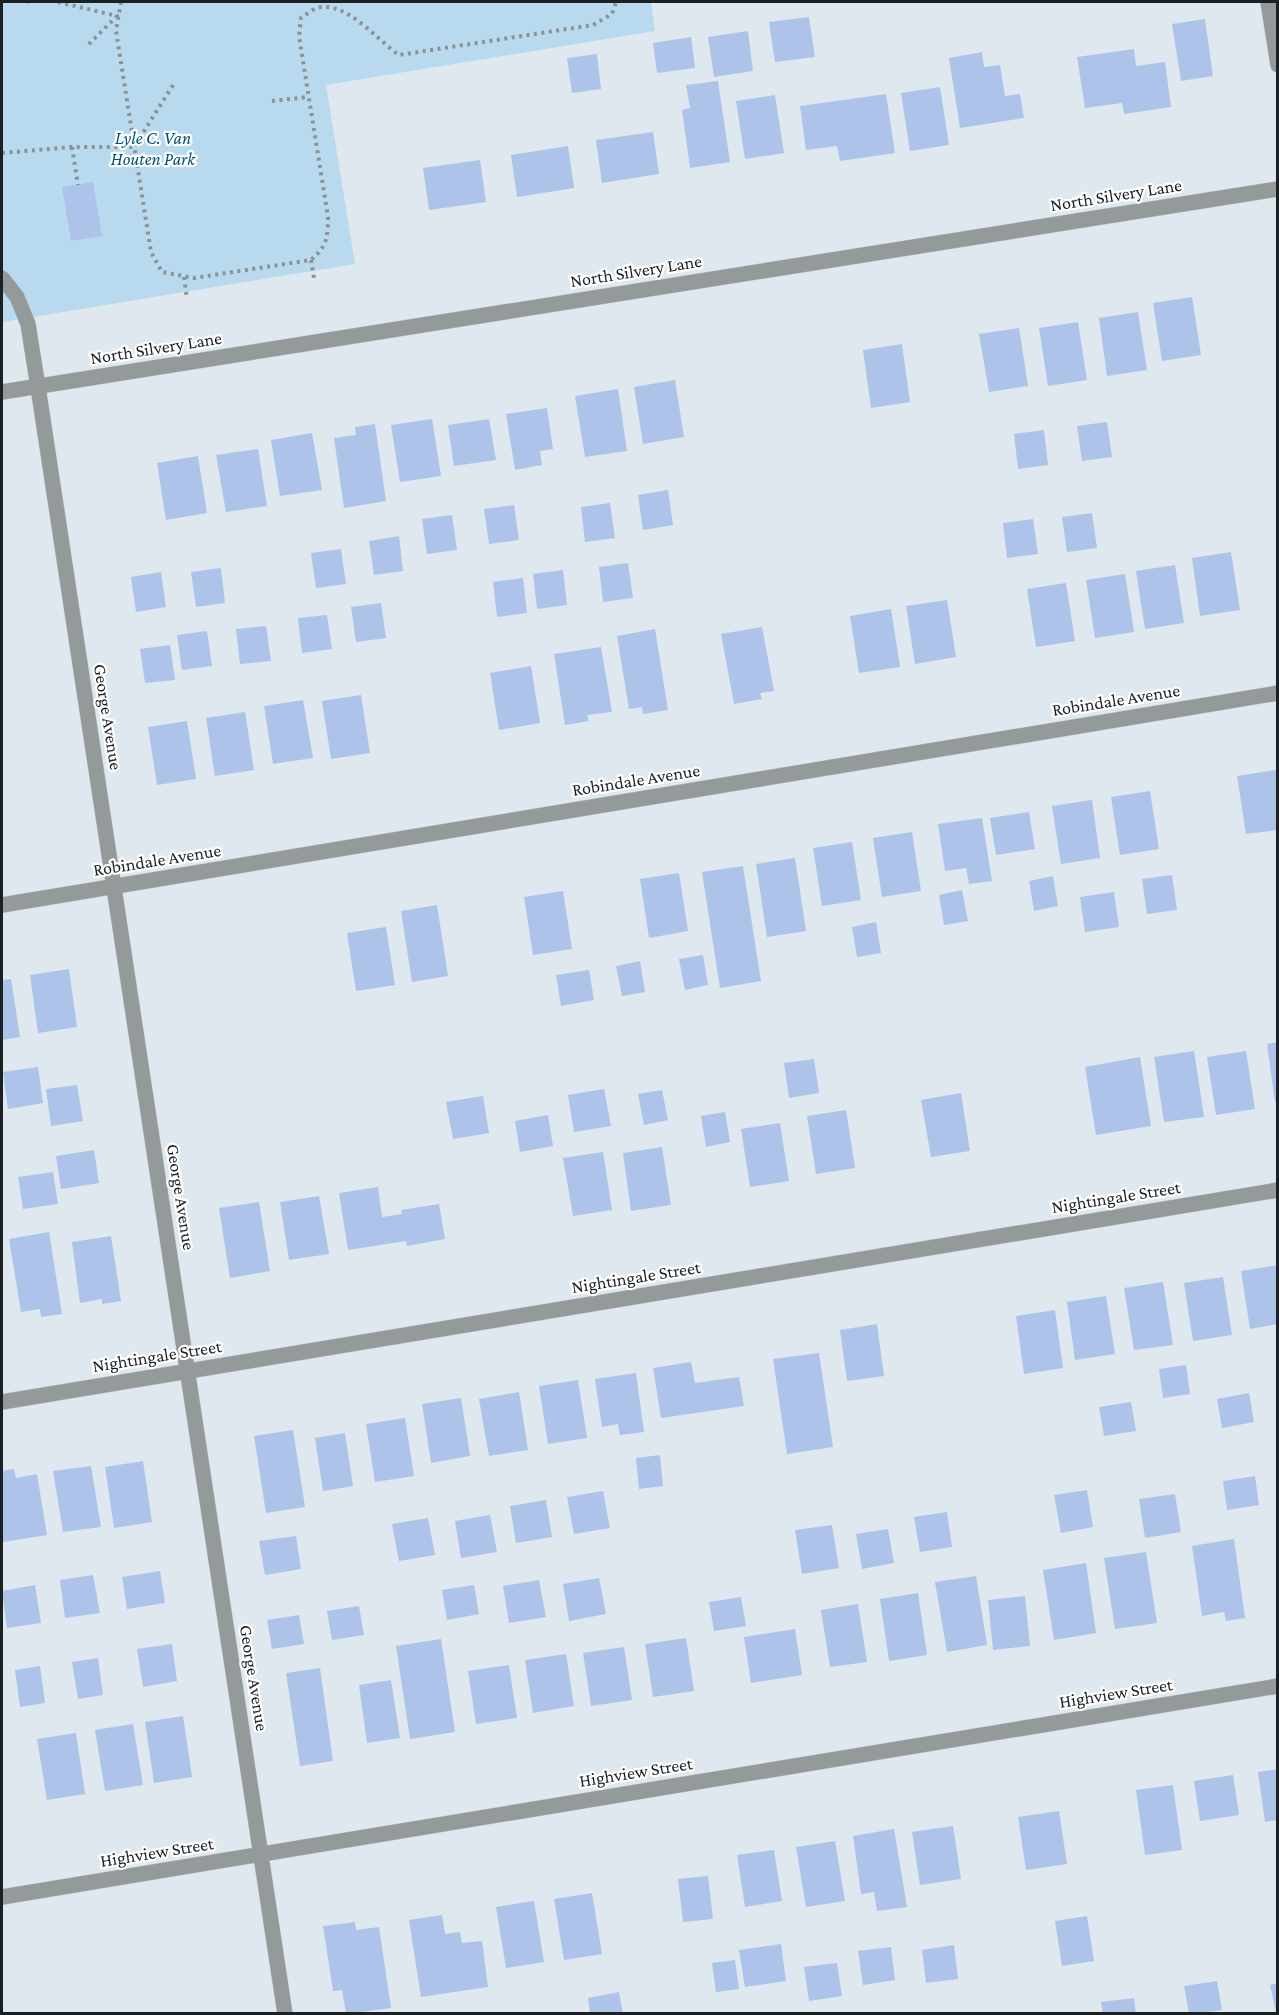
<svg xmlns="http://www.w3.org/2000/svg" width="1279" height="2015" viewBox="0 0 1279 2015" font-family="'Crimson Pro',serif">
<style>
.green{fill:#b9daee}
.building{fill:#aec3e9}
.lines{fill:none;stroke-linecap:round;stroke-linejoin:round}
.service-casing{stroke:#bcc4c9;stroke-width:16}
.minor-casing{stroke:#bcc4c9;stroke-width:16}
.path{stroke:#8b9296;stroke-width:4;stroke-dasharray:3 4.5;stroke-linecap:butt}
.service{stroke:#94999a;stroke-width:15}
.minor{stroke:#94999a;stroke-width:15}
.labels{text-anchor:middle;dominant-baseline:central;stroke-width:4.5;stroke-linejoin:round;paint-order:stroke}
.park-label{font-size:18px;font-style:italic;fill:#005476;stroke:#fff}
.street-label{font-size:18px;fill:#1d2022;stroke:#fff}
</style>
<rect width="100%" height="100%" fill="#dfe8ee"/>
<path class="green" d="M2 2H651L655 31 326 85 355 264 2 322Z"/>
<path class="building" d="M809 17 815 57 775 62 769 22Z
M1205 19 1213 76 1181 81 1172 24Z
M748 31 753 71 714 77 708 37Z
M691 37 695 68 657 73 653 43Z
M1134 49 1136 66 1165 62 1171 107 1124 114 1122 103 1085 108 1077 57Z
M982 52 984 67 1000 65 1005 96 1020 94 1024 118 960 128 949 58Z
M597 54 601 89 572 93 567 58Z
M718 81 730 162 690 168 682 110 690 108 686 85Z
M940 87 949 145 910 151 901 93Z
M886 94 895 153 840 161 837 146 806 150 800 106Z
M775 95 784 153 745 159 736 101Z
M653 132 659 174 602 183 596 140Z
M568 146 574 188 517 197 511 155Z
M480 160 486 202 429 210 423 168Z
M93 182 102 236 71 241 62 187Z
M1192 297 1201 355 1162 361 1153 303Z
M1138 312 1147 370 1107 376 1099 318Z
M1078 322 1087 380 1048 386 1039 328Z
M1019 328 1028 386 989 392 979 334Z
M902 344 910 402 871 408 863 350Z
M675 380 684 437 643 444 634 387Z
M618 389 627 451 585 457 575 396Z
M547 408 553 449 540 451 542 465 515 470 506 414Z
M432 419 441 476 400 482 391 425Z
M489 419 496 460 454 466 448 425Z
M1107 422 1112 457 1082 461 1077 426Z
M375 424 386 501 344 508 334 438 356 435 355 427Z
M1044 430 1048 465 1018 469 1014 434Z
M312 433 322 490 280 496 271 440Z
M258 449 267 506 226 512 216 455Z
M198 456 207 513 166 520 157 463Z
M668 490 673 525 643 530 638 495Z
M610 503 615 538 585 542 581 507Z
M514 505 519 540 489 544 484 509Z
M1092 513 1097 548 1067 552 1062 517Z
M452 515 457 550 427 554 422 519Z
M1033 519 1038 554 1007 558 1003 523Z
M399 536 403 571 374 575 369 541Z
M341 549 346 584 316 588 311 553Z
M1231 552 1240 610 1200 616 1192 558Z
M628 563 633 598 603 602 599 567Z
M1175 565 1184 623 1145 629 1136 571Z
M221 568 225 603 196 607 191 572Z
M563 570 567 605 537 609 533 574Z
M161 572 166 607 136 612 131 577Z
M1125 574 1134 632 1095 638 1086 580Z
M523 578 527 613 497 617 493 582Z
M1066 583 1075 641 1036 647 1027 589Z
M947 600 956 657 915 664 906 606Z
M381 603 386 638 356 642 351 607Z
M891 609 900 667 859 673 850 616Z
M327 615 332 649 302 653 298 618Z
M266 626 271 661 240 664 236 629Z
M762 627 774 691 760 693 762 699 734 704 721 634Z
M655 629 668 710 643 714 642 707 629 709 617 636Z
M207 631 212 666 182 670 177 635Z
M170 645 175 680 145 683 140 649Z
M601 647 612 712 587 715 589 721 565 725 554 654Z
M531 666 540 723 499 730 490 673Z
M361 695 370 753 331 759 322 701Z
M303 700 313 758 273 764 264 706Z
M245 712 254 770 215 776 206 718Z
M187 721 196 779 157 785 148 727Z
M1276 770 1278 830 1246 834 1237 776Z
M1150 791 1159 849 1120 855 1111 797Z
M1092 800 1100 858 1061 864 1052 806Z
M1029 812 1035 849 996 855 990 818Z
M982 818 992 881 969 884 966 868 945 871 938 824Z
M912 832 921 891 882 897 873 838Z
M852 842 861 900 822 906 813 848Z
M795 858 806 931 767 937 756 864Z
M743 866 761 981 720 988 702 872Z
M679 873 688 931 649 938 640 879Z
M1172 875 1177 910 1147 914 1142 879Z
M1053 876 1058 906 1034 911 1029 881Z
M962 890 968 921 944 925 939 895Z
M563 891 572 949 533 955 524 897Z
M1114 892 1119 927 1085 932 1080 897Z
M437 905 448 976 412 982 401 911Z
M876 922 881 953 857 957 852 927Z
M386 927 395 985 356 991 347 933Z
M703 955 708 985 685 990 679 959Z
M640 961 645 992 622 996 616 966Z
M69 969 77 1027 38 1033 30 975Z
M589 970 594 1000 561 1006 556 975Z
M11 979 20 1037 2 1040V980Z
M1278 1042V1101L1275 1102 1267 1044Z
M1194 1051 1204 1117 1164 1122 1154 1057Z
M1246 1051 1255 1109 1216 1115 1207 1057Z
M1140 1057 1151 1126 1096 1135 1085 1067Z
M814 1059 819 1093 789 1098 784 1063Z
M38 1067 43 1103 8 1109 3 1072Z
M77 1085 83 1121 51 1126 46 1089Z
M604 1089 611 1126 574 1132 568 1095Z
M662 1090 668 1120 644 1125 638 1094Z
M961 1093 970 1151 931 1157 921 1100Z
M483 1096 489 1133 453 1139 446 1102Z
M846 1110 855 1168 816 1174 807 1116Z
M725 1112 730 1142 706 1147 701 1116Z
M548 1115 553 1146 520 1152 515 1121Z
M780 1123 789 1181 750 1187 741 1129Z
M662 1147 671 1205 631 1211 623 1153Z
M94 1150 99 1183 61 1189 56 1156Z
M603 1152 612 1210 573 1216 563 1158Z
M53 1172 58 1204 23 1209 18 1177Z
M378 1187 382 1217 402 1214 401 1210 439 1204 445 1239 407 1246 406 1241 348 1250 339 1193Z
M319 1196 329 1254 289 1260 280 1202Z
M259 1202 270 1271 230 1278 219 1208Z
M49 1232 62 1314 41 1317 40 1309 21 1312 9 1239Z
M111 1236 121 1301 102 1304V1299L80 1303 72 1242Z
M1278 1265V1324L1250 1329 1241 1271Z
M1223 1277 1232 1335 1193 1341 1184 1283Z
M1163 1282 1173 1345 1134 1350 1124 1288Z
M1106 1296 1115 1354 1075 1360 1067 1302Z
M1055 1310 1063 1368 1024 1374 1016 1316Z
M877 1324 884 1376 847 1381 840 1330Z
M819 1353 833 1447 787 1454 773 1359Z
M691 1362 695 1383 739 1377 744 1406 661 1418 653 1368Z
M1186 1365 1190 1394 1163 1398 1159 1369Z
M636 1373 644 1432 620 1435 618 1424 602 1427 595 1379Z
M578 1380 587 1438 548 1444 539 1386Z
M519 1392 528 1450 489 1456 479 1399Z
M1249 1393 1254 1422 1222 1428 1217 1399Z
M461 1398 470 1456 431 1463 422 1404Z
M1131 1402 1136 1431 1104 1436 1099 1407Z
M405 1418 414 1476 375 1482 366 1424Z
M293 1430 305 1507 266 1513 254 1436Z
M345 1433 353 1486 323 1491 315 1438Z
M660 1455 663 1486 639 1489 636 1458Z
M143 1461 152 1522 114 1528 105 1467Z
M91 1466 101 1527 63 1532 53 1471Z
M14 1469 16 1478 37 1474 47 1535 3 1542 2 1471Z
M1255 1476 1259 1505 1227 1510 1223 1481Z
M1087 1490 1093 1527 1061 1533 1054 1495Z
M603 1491 610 1528 574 1534 567 1497Z
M1175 1494 1181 1532 1145 1538 1139 1499Z
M546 1500 552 1537 516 1543 510 1506Z
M947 1512 952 1547 920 1552 914 1517Z
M490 1515 497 1552 461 1558 455 1521Z
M428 1518 435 1555 399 1561 392 1524Z
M832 1525 839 1568 802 1574 795 1530Z
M888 1529 894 1563 862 1569 856 1534Z
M296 1536 301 1569 265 1575 259 1541Z
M1234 1539 1245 1618 1226 1621 1224 1612 1202 1616 1192 1546Z
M1146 1552 1157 1623 1115 1629 1104 1558Z
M1086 1563 1096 1633 1054 1640 1043 1570Z
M160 1571 165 1603 127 1609 122 1577Z
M93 1575 100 1613 65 1618 60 1580Z
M976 1576 987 1645 947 1652 935 1582Z
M599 1578 606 1614 569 1621 563 1584Z
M539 1580 546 1617 509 1623 503 1586Z
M35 1585 41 1623 7 1628 2 1591Z
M474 1585 479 1614 447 1620 442 1590Z
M918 1593 927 1655 889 1661 880 1599Z
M1025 1596 1030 1646 993 1650 988 1600Z
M741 1597 746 1626 714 1631 709 1602Z
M858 1604 867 1662 830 1667 821 1610Z
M359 1606 364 1635 332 1640 327 1611Z
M299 1615 304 1644 272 1649 267 1620Z
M795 1629 802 1675 751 1683 744 1637Z
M686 1638 694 1691 653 1697 645 1644Z
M441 1639 455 1732 410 1739 396 1646Z
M172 1644 177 1681 143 1687 137 1649Z
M624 1647 632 1700 591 1706 583 1653Z
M566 1654 574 1706 533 1713 525 1660Z
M98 1658 103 1695 78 1699 72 1662Z
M509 1665 517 1718 476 1724 468 1671Z
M40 1666 45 1703 20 1707 15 1670Z
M320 1668 333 1761 300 1766 286 1673Z
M391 1680 400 1738 367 1743 359 1685Z
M183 1716 192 1777 154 1783 145 1722Z
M133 1724 143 1785 105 1791 95 1730Z
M76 1733 85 1794 47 1800 37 1739Z
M1278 1769V1820L1265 1822 1258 1772Z
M1233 1775 1239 1815 1200 1821 1194 1781Z
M1173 1785 1182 1850 1145 1855 1136 1790Z
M1059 1811 1067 1864 1026 1870 1018 1817Z
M953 1826 961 1879 920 1885 912 1832Z
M894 1829 907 1907 877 1911 874 1892 861 1894 853 1836Z
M835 1841 845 1901 806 1907 796 1847Z
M774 1850 782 1901 745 1907 737 1855Z
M708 1876 713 1919 683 1922 678 1879Z
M592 1893 602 1954 564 1960 554 1899Z
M534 1901 544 1962 506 1968 496 1907Z
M442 1915 445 1934 460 1932 462 1943 482 1941 488 1987 421 1997 409 1920Z
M1087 1916 1094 1961 1062 1966 1055 1921Z
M355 1922 356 1930 379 1927 391 2008 346 2014 342 1990 333 1991 323 1926Z
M781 1944 786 1981 745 1987 739 1950Z
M954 1945 958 1979 926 1983 922 1950Z
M891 1947 895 1980 863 1985 858 1951Z
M735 1960 739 1989 716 1992 712 1963Z
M837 1963 842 1996 809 2001 804 1967Z
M1217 1981 1222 2010 1189 2014 1184 1986Z
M1278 1983V2013H1276L1270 1985Z
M619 1992 623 2014H590L588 1998Z
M1134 1998 1136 2014H1103L1101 2002Z"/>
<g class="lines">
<g class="service-casing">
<path id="service" d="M2 278 17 297 28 324 38 387"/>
</g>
<g class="minor-casing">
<path id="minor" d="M1268 2 1278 65
M38 387 285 2014
M2 392 1278 189
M2 905 1278 693
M2 1402 1278 1190
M2 1897 1278 1686"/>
</g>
<path class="path" d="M27 2H28
M58 2 117 16 87 46
M121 2 116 31 151 252 162 272 194 278 311 260C327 246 328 238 328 217L299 36 301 18C306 15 311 10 317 8 346 0 377 40 399 55L593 25 612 14 616 2
M272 101 308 97
M72 147 78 185
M2 153 72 147H134L175 82
M311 260 314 278
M184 277 187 299"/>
<use href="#service" class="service"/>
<use href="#minor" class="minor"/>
</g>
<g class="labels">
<g class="park-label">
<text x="153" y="138">Lyle C. Van<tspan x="153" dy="21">Houten Park</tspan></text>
</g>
<g class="street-label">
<text transform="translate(1116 195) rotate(-9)">North Silvery Lane</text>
<text transform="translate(636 271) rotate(-9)">North Silvery Lane</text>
<text transform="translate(156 348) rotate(-9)">North Silvery Lane</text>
<text transform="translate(1116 700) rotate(-9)">Robindale Avenue</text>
<text transform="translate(108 717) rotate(81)">George Avenue</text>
<text transform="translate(636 780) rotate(-9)">Robindale Avenue</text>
<text transform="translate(157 860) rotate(-9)">Robindale Avenue</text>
<text transform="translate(181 1197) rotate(81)">George Avenue</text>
<text transform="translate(1116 1197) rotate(-9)">Nightingale Street</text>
<text transform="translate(636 1277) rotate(-9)">Nightingale Street</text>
<text transform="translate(157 1356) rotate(-9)">Nightingale Street</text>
<text transform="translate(254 1678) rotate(81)">George Avenue</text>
<text transform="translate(1116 1693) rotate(-9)">Highview Street</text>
<text transform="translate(636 1772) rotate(-9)">Highview Street</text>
<text transform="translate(157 1852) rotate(-9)">Highview Street</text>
</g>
</g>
<rect width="1279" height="2015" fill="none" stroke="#1d2022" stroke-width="6"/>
</svg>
